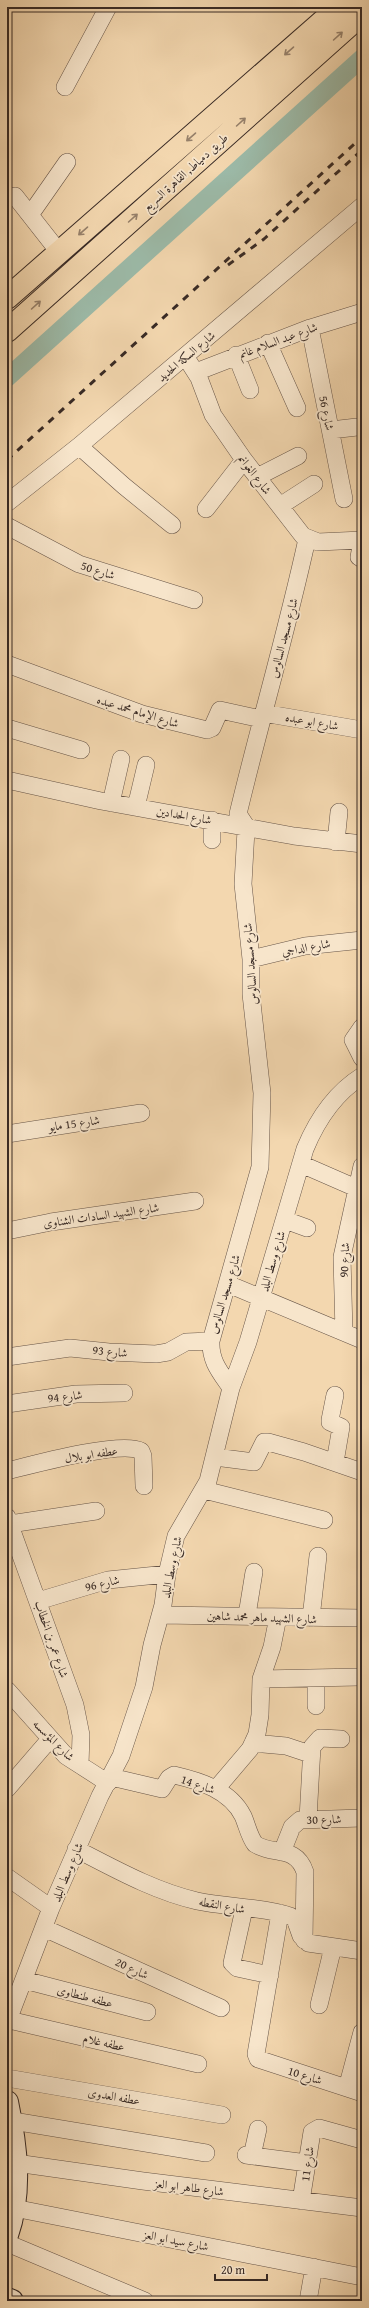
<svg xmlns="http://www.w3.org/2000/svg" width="369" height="2308" viewBox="0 0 369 2308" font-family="'Gentium Book Plus',Amiri,serif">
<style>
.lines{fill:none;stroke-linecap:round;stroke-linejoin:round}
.canal{stroke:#9cbaa8;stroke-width:18}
.street-casing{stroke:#675548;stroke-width:18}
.secondary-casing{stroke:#382a25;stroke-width:24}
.highway-casing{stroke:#382a25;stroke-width:24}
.street{stroke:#f7e5cb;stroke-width:17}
.secondary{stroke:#f7e5cb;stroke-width:22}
.highway{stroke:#f3d7af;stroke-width:22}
.rail{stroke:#382a25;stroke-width:3;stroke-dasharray:7 7;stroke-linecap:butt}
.oneway{stroke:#96806a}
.labels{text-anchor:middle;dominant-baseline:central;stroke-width:3.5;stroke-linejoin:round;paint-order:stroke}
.street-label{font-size:12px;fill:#382a25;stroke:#f7e5cb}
</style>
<rect width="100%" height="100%" fill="#f3d7af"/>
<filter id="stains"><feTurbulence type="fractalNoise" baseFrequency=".005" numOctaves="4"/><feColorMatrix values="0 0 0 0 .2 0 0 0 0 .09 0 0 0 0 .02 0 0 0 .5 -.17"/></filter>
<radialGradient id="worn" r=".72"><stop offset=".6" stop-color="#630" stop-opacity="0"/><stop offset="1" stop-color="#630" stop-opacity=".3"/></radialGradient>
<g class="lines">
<path class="canal" d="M7 378 362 58"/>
<g class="street-casing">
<path id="street" d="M65 87 108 7
M15 196 59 252
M30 215 67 162
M310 328 344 499
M268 343 297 408
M236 355 250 390
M185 356 199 378 213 415 244 460 303 536 318 542 362 540
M196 372 310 328 362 312
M331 430 357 427
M79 446 124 486 172 525
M257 477 298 456
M7 503 79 446 362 206
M280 506 314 484
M206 509 244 460
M7 526 79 564 194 600
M362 541 359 557 362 559
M7 664 142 714 207 730 212 728 220 710 261 719
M263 713 362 730
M7 728 81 750
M7 780 101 801 294 836 362 844
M111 803 121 759
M136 807 146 765
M212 840V820
M336 842 339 812
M251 959 305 946 362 940
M362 1027 353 1040 362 1058
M7 1134 141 1113
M301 1164 356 1188
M285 1220 307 1228
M7 1231 51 1222 195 1201
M228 1284 362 1340
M344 1332 342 1257 362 1166
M7 1357 70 1348 109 1352 156 1354 168 1352 186 1342 211 1341
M231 1388C220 1372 210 1361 211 1341L260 1167 262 1093 251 994V959L243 884 246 830V826L238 814C260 722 287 631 307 539
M7 1404 76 1394 124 1393
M215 1457 254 1462 264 1442H268L304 1452 362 1472
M335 1462 341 1427 330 1422V1420L335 1395
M7 1471C31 1465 122 1440 141 1451L143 1456 144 1486
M204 1490 324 1520
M7 1517 75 1705 81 1735 80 1765
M10 1524 96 1511
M38 1601 108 1580 167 1574
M161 1615 362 1618
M247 1615 254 1572
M311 1618 318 1556
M316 1678V1706
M261 1679 359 1677
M7 1690 66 1756 108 1783
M253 1743 286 1746 310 1754
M111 1777 162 1789 169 1778 174 1775C200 1781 230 1790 243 1816 247 1825 249 1836 255 1844 274 1856 296 1845 305 1872L304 1940
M7 1789 50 1739
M216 1789 250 1749 257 1734 260 1715 261 1679 272 1647 278 1617
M308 1819 312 1747 320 1738 341 1739
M76 1849C115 1869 154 1891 197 1901 225 1907 264 1907 290 1916L295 1919 301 1936 308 1943 362 1951
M282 1852 292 1827 300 1820 362 1818
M7 1877 51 1908
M244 1909 232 1963 237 1968 270 1975
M280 1913 256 2054 258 2059 362 2093
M44 1928 221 2008
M24 1980 147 2012
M319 2005 333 1947
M9 2020 198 2064
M7 2023 51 1908 100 1796 121 1756 144 1687 152 1645 163 1605 167 1574 176 1536 208 1481 231 1388 248 1342 305 1149C317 1120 335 1093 362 1076
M7 2078 222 2115
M347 2088 362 2032
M7 2120 206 2153
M246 2155 307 2163
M252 2156 258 2129
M16 2163 143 2181 362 2208
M301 2201 312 2132 319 2128 362 2140
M14 2208 362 2277
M7 2243 145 2301
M308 2301 314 2267"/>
</g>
<g class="secondary-casing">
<path id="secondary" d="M7 2102C16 2145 22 2192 7 2235
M7 2299 12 2301"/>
</g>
<g class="highway-casing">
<path id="highway" d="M7 298 339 7
M7 331 362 14"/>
</g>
<use href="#street" class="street"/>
<use href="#secondary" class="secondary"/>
<use href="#highway" class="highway"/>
<path class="rail" d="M228 265 264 239 362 150
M7 460 362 137"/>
</g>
<defs><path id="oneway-shaft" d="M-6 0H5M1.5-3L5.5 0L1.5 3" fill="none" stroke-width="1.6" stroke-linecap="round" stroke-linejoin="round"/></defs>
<g class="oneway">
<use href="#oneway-shaft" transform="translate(338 36) rotate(-42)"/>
<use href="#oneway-shaft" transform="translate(289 51) rotate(139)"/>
<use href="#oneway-shaft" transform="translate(241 122) rotate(-42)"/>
<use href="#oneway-shaft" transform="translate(191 137) rotate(139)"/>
<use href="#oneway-shaft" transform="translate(133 218) rotate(-42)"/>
<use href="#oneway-shaft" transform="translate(83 231) rotate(139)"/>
<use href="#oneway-shaft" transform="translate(36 305) rotate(-42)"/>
</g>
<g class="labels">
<g class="street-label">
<text transform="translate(185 172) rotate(-42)">طريق دمياط, القاهرة السريع</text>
<text transform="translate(278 340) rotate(-20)">شارع عبد السلام غانم</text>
<text transform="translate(186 356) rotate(-40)">شارع السكة الحديد</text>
<text transform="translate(327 413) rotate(79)">شارع 56</text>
<text transform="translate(255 474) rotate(53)">شارع الغوانم</text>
<text transform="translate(98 570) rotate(18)">شارع 50</text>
<text transform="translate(283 638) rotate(-75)">شارع مسجد السالوس</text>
<text transform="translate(138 711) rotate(17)">شارع الإمام محمد عبده</text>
<text transform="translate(312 721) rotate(10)">شارع ابو عبده</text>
<text transform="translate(184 815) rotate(10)">شارع الحدادين</text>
<text transform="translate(306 947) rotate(-10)">شارع الداجي</text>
<text transform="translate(250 964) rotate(-94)">شارع مسجد السالوس</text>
<text transform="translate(74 1123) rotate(-8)">شارع 15 مايو</text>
<text transform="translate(101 1215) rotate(-8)">شارع الشهيد السادات الشناوى</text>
<text transform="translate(344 1260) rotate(-87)">شارع 90</text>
<text transform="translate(272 1261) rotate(-73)">شارع وسط البلد</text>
<text transform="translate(224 1294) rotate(-73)">شارع مسجد السالوس</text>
<text transform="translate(110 1351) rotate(6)">شارع 93</text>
<text transform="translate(65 1396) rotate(-6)">شارع 94</text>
<text transform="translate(91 1454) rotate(-9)">عطفه ابو بلال</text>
<text transform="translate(171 1567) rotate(-78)">شارع وسط البلد</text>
<text transform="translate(102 1583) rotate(-13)">شارع 96</text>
<text transform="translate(262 1617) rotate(2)">شارع الشهيد ماهر محمد شاهين</text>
<text transform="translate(52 1639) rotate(71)">شارع عمر بن الخطاب</text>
<text transform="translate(54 1740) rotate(45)">شارع المؤسسه</text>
<text transform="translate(198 1784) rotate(19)">شارع 14</text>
<text transform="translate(324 1819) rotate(-1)">شارع 30</text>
<text transform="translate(67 1872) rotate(-67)">شارع وسط البلد</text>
<text transform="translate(222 1905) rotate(10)">شارع النقطه</text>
<text transform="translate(132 1968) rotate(25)">شارع 20</text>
<text transform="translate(85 1996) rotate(15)">عطفه طنطاوى</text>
<text transform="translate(104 2042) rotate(13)">عطفه غلام</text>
<text transform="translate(305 2075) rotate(17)">شارع 10</text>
<text transform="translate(114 2096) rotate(10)">عطفه العدوى</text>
<text transform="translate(307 2164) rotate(-82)">شارع 11</text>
<text transform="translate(189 2187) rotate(7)">شارع طاهر ابو العز</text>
<text transform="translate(176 2240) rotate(11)">شارع سيد ابو العز</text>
</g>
</g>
<rect width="369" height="2308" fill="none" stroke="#f3d7af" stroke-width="24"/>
<rect x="8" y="8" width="353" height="2292" fill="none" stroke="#382a25" stroke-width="2"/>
<rect x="12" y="12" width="345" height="2284" fill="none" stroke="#382a25"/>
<path d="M215 2274v6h52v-6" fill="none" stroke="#382a25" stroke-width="2"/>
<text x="221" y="2274" font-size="12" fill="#382a25" stroke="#f7e5cb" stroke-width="3" paint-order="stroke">20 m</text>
<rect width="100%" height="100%" filter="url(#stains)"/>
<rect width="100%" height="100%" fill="url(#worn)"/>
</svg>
